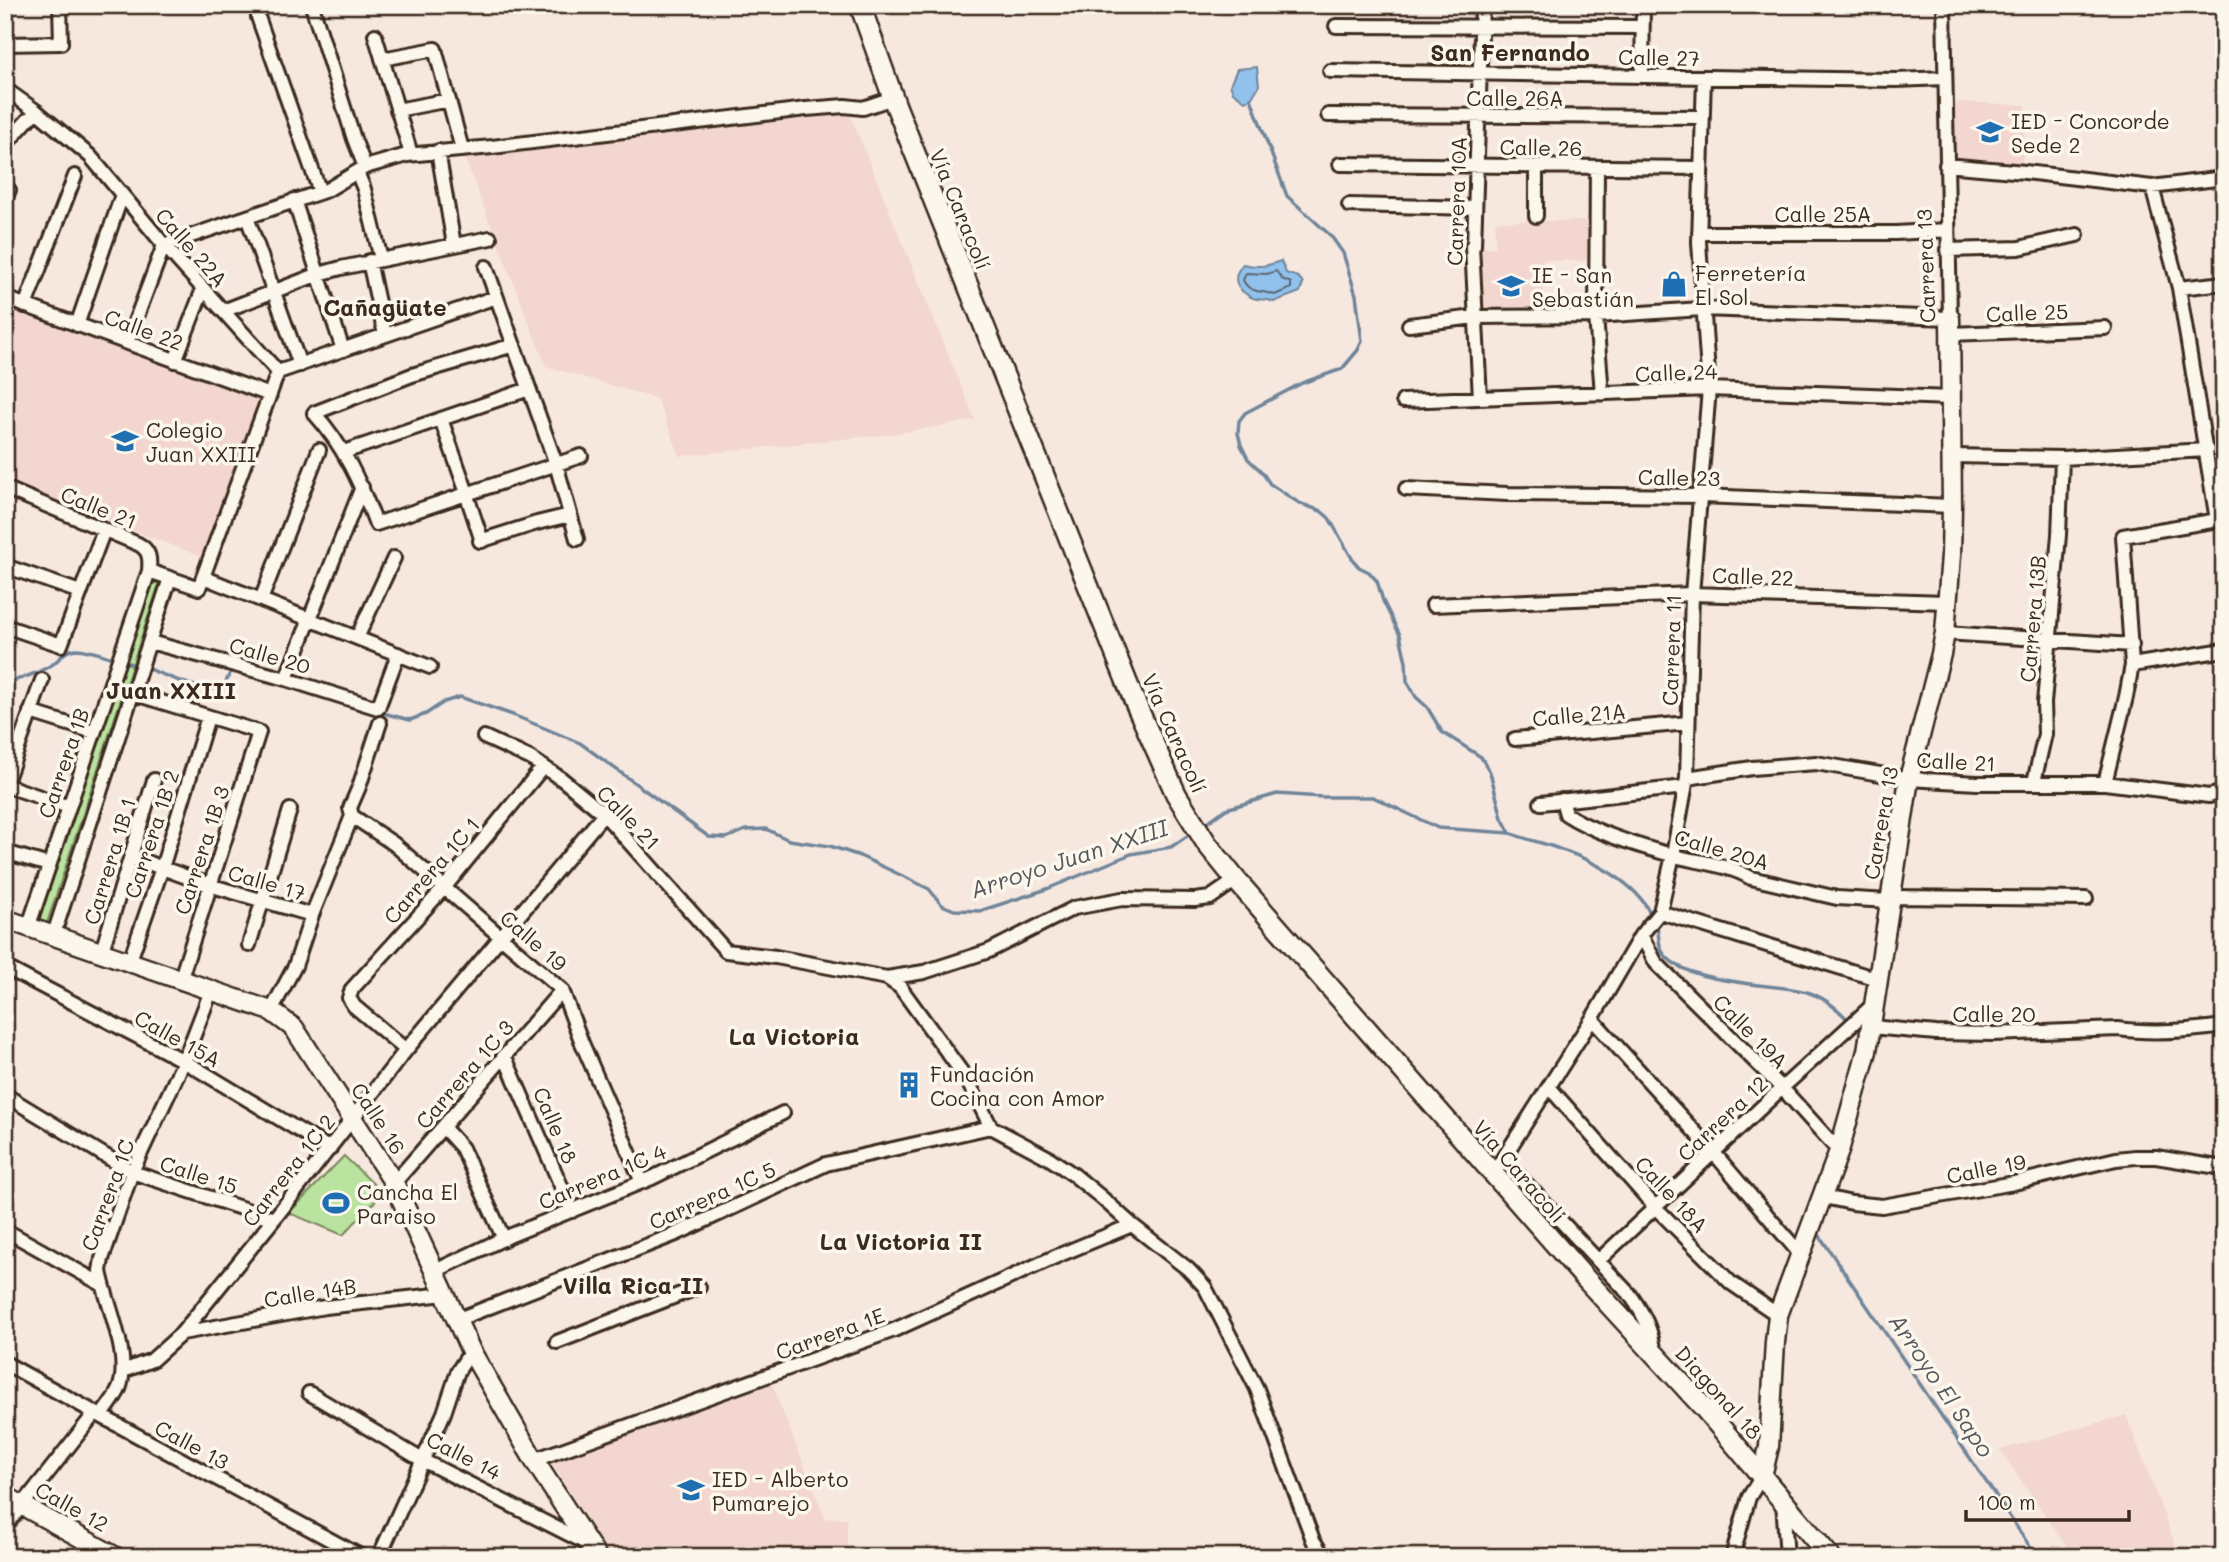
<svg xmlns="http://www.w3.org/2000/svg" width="2229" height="1562" viewBox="0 0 2229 1562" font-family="Mali,sans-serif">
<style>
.built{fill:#f2d6cf}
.green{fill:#bae39f;stroke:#7a865e;stroke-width:2}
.water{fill:#91c2ed;stroke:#6f859a;stroke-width:2}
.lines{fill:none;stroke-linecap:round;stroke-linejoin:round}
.shore{stroke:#5d6771;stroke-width:2}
.stream{stroke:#6f859a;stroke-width:3.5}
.street-casing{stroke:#3b2a1e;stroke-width:18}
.secondary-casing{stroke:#3b2a1e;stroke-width:23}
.primary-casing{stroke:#3b2a1e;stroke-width:24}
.street{stroke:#fbf7ec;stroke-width:12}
.secondary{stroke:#fbf7ec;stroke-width:18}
.primary{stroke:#fbf7ec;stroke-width:19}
.labels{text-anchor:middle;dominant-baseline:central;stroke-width:7;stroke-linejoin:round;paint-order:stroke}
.street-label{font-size:21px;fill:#3b2a1e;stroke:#fbf7ec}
.poi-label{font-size:21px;fill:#3b2a1e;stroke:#fbf7ec;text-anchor:start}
.neighbourhood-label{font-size:23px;font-weight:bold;fill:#3b2a1e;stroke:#fbf7ec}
.water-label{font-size:23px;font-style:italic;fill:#55585c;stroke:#fbf7ec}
</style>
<rect width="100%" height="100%" fill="#f7e8df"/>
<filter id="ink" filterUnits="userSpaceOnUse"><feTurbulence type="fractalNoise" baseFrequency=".0143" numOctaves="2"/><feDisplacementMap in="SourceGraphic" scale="14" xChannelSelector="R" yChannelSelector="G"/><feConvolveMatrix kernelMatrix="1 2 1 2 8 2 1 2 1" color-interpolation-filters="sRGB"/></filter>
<g filter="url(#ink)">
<path class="built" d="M1956 102 2026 105 2022 166 1954 160Z
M848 110 975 420 892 434 680 456 657 399 546 366 463 154Z
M1495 221H1592V261L1543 260 1544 311 1480 314 1477 246 1495 248Z
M5 307 261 400 203 557 5 482Z
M771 1382 825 1518 847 1519V1550L831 1557H611L550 1460Z
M2126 1415 2180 1557H2074L2000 1450Z"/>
<path class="green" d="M151 582 159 584 46 926 38 924Z
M344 1156 383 1193 343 1235 289 1213Z"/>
<path class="water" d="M1257 67 1259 86 1251 99 1245 101 1233 92 1230 85 1237 69Z
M1281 261 1286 273C1294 277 1298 274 1303 283L1300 292 1274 302C1267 299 1264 300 1257 299 1252 299 1250 296 1246 294 1234 286 1233 275 1243 264 1258 268 1267 266 1281 261Z"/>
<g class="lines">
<path class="shore" d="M1276 271 1282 279 1291 283V288L1275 295C1263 290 1249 294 1243 280L1246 273 1267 274Z"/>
<path class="stream" d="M1251 99 1287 196 1331 236 1343 253 1356 295 1362 341 1358 350 1342 369 1302 383 1245 413 1239 421 1238 433 1241 445 1248 459 1262 472 1270 484 1299 503 1321 511 1329 518 1353 560 1359 567 1369 572 1377 581 1383 601 1400 635 1406 662 1407 681 1416 697 1427 707 1442 732 1481 757 1490 772 1502 818 1510 833C1527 840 1545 843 1562 850 1592 860 1636 883 1650 913
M122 661 138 666
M146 668C165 675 203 693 223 688L232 669H234
M5 684C20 678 39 674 53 664 61 658 64 650 76 649 89 649 103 655 115 659
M379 712 410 720 426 714 444 702 460 697 513 715 580 743 709 837 726 838 746 830 766 829 789 840 830 846 860 856 909 879 929 889 942 905 954 910 980 911 1047 889 1131 854 1171 847 1193 832
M1202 826 1226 809 1277 794 1322 797H1373L1438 828 1510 833
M1656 923C1659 931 1658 941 1661 949 1677 985 1773 983 1807 992 1824 997 1836 1007 1847 1019
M1817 1232 2037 1557"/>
<g class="street-casing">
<path id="street" d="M313 9 354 139 365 167
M258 17 320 192
M1336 26 1642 27
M375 35 411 154
M5 44 61 43 60 5
M382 59 435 49 462 149
M1330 71 1896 80 1945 78
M1642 76 1643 5
M5 89 36 111 90 156 164 245 278 372
M397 110 449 100
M1328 115 1701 117
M5 145 36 111
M438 151 454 245
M1340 164 1700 168
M1946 165 2025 172 2152 187 2224 178
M1597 167 1596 316 1602 394
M357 172 364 189 381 259
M2152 187 2179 288 2217 520
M5 200 9 190
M294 200 343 350
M1349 205 1475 208
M1536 216V167
M247 217 300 365
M1699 233H1896L1947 230
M1948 250 2019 248 2077 235
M369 261 385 335
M486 267 556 464 577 539
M2179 288 2224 283
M5 298 270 395
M25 306 75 176
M223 311 319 274 341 268 490 238
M77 325 122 195
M1409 325 1475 317 1596 316 1702 309 1950 318 1944 5
M1950 334 2105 328
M127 343 164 245 327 190 365 167 407 155 492 147 806 109 845 106 863 108 893 98
M514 345 412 375 314 413C344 446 360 482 376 524L581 456
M175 361 203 289
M278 372 496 297
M1480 398 1472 246 1474 245 1482 5
M1403 401 1709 389 1951 398
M441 419 467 493
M344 452 529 389
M1952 456 2062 458 2207 450
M5 488 138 544C150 550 150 559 149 571L28 928
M1406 489 1507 494 1701 496 1952 506
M466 493 482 541
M480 541 537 523 570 515
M5 566 80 592
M149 571 199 588 278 372
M203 577 430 667
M261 600 319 450
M1433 605 1692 594 1947 602
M5 626 61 645 104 530
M1945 633 2132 645
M357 638 394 558
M150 642 286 679 378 708 398 654
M2132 665 2224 650
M286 679 362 487
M132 693 259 732 180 981
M30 712 94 732
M484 737 530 758 563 780 604 814 726 951 776 957 887 978 900 987 966 1078 991 1127 1049 1158 1074 1175 1102 1198 1132 1225 1188 1269 1205 1287 1257 1389 1313 1540 1324 1557
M1515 739 1688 723
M1687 778 1752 768 1816 763 1909 779 1977 783H2105L2209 796 2224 792
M2034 782 2045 734 2044 703 2059 535 2062 458
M2105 783 2126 697 2132 665 2123 536 2224 519
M5 785 42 680
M5 785 69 807
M1562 800 1566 814C1595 833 1648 849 1683 858 1706 863 1731 866 1751 878L1837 898 1889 901
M1541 803 1685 787
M352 816 394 844 562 990 582 1043 642 1182
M5 852 49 865
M132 857 209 885 312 915
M1890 897 2086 899
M1660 912 1877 979
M1641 935 1656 963 1782 1088 1839 1151
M53 937 170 578
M249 945 290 810
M101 954 154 780
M129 963 162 868 208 717
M5 967 184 1061 330 1149
M887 978 924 972 989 951 1074 908 1122 899 1195 900 1210 898 1236 880
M271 1011 295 966 312 915 352 816 350 808 359 787 380 723
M1592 1019 1714 1153 1801 1255
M1871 1027 1936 1033 1994 1034 2118 1029C2154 1034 2189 1031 2224 1026
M406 1050 354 1006 349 998 352 989 444 888 543 767
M504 1055 572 1211
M1549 1087 1655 1207 1731 1283 1778 1315
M5 1095 132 1172 274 1219
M443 1127 462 1148 504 1239
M1503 1159 1631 1296C1645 1316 1652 1331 1655 1355
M1493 1174 1592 1019 1641 935 1660 912 1673 855 1687 778 1692 594 1709 389 1699 242 1704 77
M394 1183 562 990
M1824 1197 1852 1203 1882 1206 2014 1183 2116 1159 2135 1157H2156L2224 1168
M5 1230 103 1285
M1598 1261 1782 1088 1873 1005
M435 1271 509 1236 652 1178 783 1113
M456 1320 676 1234 826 1164 991 1127
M182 1333 325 1307 445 1294
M557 1342 699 1287
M5 1363 101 1416 362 1557
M123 1371 152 1360 182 1333 274 1219 406 1050 604 814
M309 1393 424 1461 588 1544
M101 1416C107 1408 115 1398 119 1389 132 1357 106 1304 100 1271L102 1259 132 1172 184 1061 211 991
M534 1460 894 1330 1057 1256 1132 1225
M1783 1502 1787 1557
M5 1527 95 1413
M379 1557 444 1413 458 1371 471 1351
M1732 1557 1749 1497 1762 1476"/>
</g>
<g class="secondary-casing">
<path id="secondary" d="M5 919 271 1011 294 1028 394 1183 471 1351 534 1460 597 1557
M1762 1476 1769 1447 1775 1342 1778 1315 1839 1151 1867 1051 1909 779 1941 654 1945 633 1951 555 1952 506 1950 318
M5 1496 116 1557"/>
</g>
<g class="primary-casing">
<path id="primary" d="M860 5 896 106 1134 700 1176 794 1207 844 1236 880 1583 1276 1705 1409 1830 1557"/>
</g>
<use href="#street" class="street"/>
<use href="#secondary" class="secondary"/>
<use href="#primary" class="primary"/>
</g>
</g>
<defs>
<g id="school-bare" transform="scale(2.1)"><path d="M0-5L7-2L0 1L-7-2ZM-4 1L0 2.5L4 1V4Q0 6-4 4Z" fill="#1f6fb2" stroke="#fbf7ec" stroke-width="2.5" paint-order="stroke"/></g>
<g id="shop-bare" transform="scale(2.1)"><path d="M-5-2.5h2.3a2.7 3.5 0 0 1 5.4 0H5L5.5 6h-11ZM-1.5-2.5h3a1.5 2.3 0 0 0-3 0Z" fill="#1f6fb2" stroke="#fbf7ec" stroke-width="2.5" paint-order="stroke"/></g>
<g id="building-bare" transform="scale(2.1)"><path d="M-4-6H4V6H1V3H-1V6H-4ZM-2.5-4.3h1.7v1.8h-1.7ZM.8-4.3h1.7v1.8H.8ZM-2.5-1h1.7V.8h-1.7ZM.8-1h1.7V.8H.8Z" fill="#1f6fb2" stroke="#fbf7ec" stroke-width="2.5" paint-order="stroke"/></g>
<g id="stadium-bare" transform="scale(2.1)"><path d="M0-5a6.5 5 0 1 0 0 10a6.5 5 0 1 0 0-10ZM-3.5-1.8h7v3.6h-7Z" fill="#1f6fb2" stroke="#fbf7ec" stroke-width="2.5" paint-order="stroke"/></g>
</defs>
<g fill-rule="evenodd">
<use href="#school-bare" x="1990" y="132"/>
<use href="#shop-bare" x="1674" y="284"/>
<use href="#school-bare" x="1511" y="286"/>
<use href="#school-bare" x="125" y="441"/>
<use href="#building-bare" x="909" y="1085"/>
<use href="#stadium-bare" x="336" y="1203"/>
<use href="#school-bare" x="691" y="1490"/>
</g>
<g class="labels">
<g class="street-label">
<text transform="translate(1659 57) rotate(1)">Calle 27</text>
<text x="1515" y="97">Calle 26A</text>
<text transform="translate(1541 147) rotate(1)">Calle 26</text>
<text transform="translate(1456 201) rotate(-88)">Carrera 10A</text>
<text transform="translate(961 209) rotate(68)">Vía Caracolí</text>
<text x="1823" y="213">Calle 25A</text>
<text transform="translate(192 247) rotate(49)">Calle 22A</text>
<text transform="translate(1925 266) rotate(-92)">Carrera 13</text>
<text transform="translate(2027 312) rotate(-2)">Calle 25</text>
<text transform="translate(144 329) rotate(20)">Calle 22</text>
<text transform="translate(1676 372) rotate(-2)">Calle 24</text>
<text transform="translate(1679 477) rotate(1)">Calle 23</text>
<text transform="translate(99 507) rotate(22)">Calle 21</text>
<text transform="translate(1753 576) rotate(2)">Calle 22</text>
<text transform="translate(2032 619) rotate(-85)">Carrera 13B</text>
<text transform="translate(1671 650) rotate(-88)">Carrera 11</text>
<text transform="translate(270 655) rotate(16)">Calle 20</text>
<text transform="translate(1579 714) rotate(-5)">Calle 21A</text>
<text transform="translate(1175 733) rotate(66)">Vía Caracolí</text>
<text transform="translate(1956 761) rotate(3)">Calle 21</text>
<text transform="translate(63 763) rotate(-71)">Carrera 1B</text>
<text transform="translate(629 817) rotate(46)">Calle 21</text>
<text transform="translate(1880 823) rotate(-80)">Carrera 13</text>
<text transform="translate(151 834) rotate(-72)">Carrera 1B 2</text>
<text transform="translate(1722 849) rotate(16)">Calle 20A</text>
<text transform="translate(201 850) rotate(-72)">Carrera 1B 3</text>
<text transform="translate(109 861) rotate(-73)">Carrera 1B 1</text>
<text transform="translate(431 870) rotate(-49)">Carrera 1C 1</text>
<text transform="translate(267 882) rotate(16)">Calle 17</text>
<text transform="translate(534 940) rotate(41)">Calle 19</text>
<text x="1994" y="1013">Calle 20</text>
<text transform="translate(1751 1031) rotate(45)">Calle 19A</text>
<text transform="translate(178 1038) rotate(29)">Calle 15A</text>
<text transform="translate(464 1074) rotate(-49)">Carrera 1C 3</text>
<text transform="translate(379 1118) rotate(57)">Calle 16</text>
<text transform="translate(1722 1118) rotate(-43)">Carrera 12</text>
<text transform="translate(556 1125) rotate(67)">Calle 18</text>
<text transform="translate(1986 1168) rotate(-11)">Calle 19</text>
<text transform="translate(288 1170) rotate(-52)">Carrera 1C 2</text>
<text transform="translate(1520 1171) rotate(49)">Vía Caracolí</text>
<text transform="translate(199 1174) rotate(18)">Calle 15</text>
<text transform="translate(602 1176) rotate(-23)">Carrera 1C 4</text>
<text transform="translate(1672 1194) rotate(47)">Calle 18A</text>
<text transform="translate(107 1195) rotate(-70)">Carrera 1C</text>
<text transform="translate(712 1195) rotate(-24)">Carrera 1C 5</text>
<text transform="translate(310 1292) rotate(-9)">Calle 14B</text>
<text transform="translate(830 1333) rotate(-20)">Carrera 1E</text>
<text transform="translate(1719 1392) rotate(48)">Diagonal 18</text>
<text transform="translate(192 1444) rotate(28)">Calle 13</text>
<text transform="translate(464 1455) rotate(27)">Calle 14</text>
<text transform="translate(72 1506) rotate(29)">Calle 12</text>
</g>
<g class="poi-label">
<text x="2011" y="120">IED - Concorde<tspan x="2011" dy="24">Sede 2</tspan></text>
<text x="1695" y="272">Ferretería<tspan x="1695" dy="24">El Sol</tspan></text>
<text x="1532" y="274">IE - San<tspan x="1532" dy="24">Sebastián</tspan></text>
<text x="146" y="429">Colegio<tspan x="146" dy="24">Juan XXIII</tspan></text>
<text x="930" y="1073">Fundación<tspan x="930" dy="24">Cocina con Amor</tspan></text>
<text x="357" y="1191">Cancha El<tspan x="357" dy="24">Paraiso</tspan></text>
<text x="712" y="1478">IED - Alberto<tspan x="712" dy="24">Pumarejo</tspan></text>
</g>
<g class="neighbourhood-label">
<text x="1510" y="52">San Fernando</text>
<text x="385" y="307">Cañagüate</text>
<text x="171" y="690">Juan XXIII</text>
<text x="794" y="1036">La Victoria</text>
<text x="901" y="1241">La Victoria II</text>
<text x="633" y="1285">Villa Rica II</text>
</g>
<g class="water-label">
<text transform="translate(1069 858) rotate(-18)">Arroyo Juan XXIII</text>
<text transform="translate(1942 1385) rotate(56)">Arroyo El Sapo</text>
</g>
</g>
<rect width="2229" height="1562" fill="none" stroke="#fbf7ec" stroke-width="28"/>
<rect x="14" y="14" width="2201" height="1534" fill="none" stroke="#3b2a1e" stroke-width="2.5" filter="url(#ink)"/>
<path d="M1966 1510v10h163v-10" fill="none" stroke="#3b2a1e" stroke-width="3.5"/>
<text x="1977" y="1510" font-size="21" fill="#3b2a1e" stroke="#fbf7ec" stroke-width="5" paint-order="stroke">100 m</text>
</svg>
